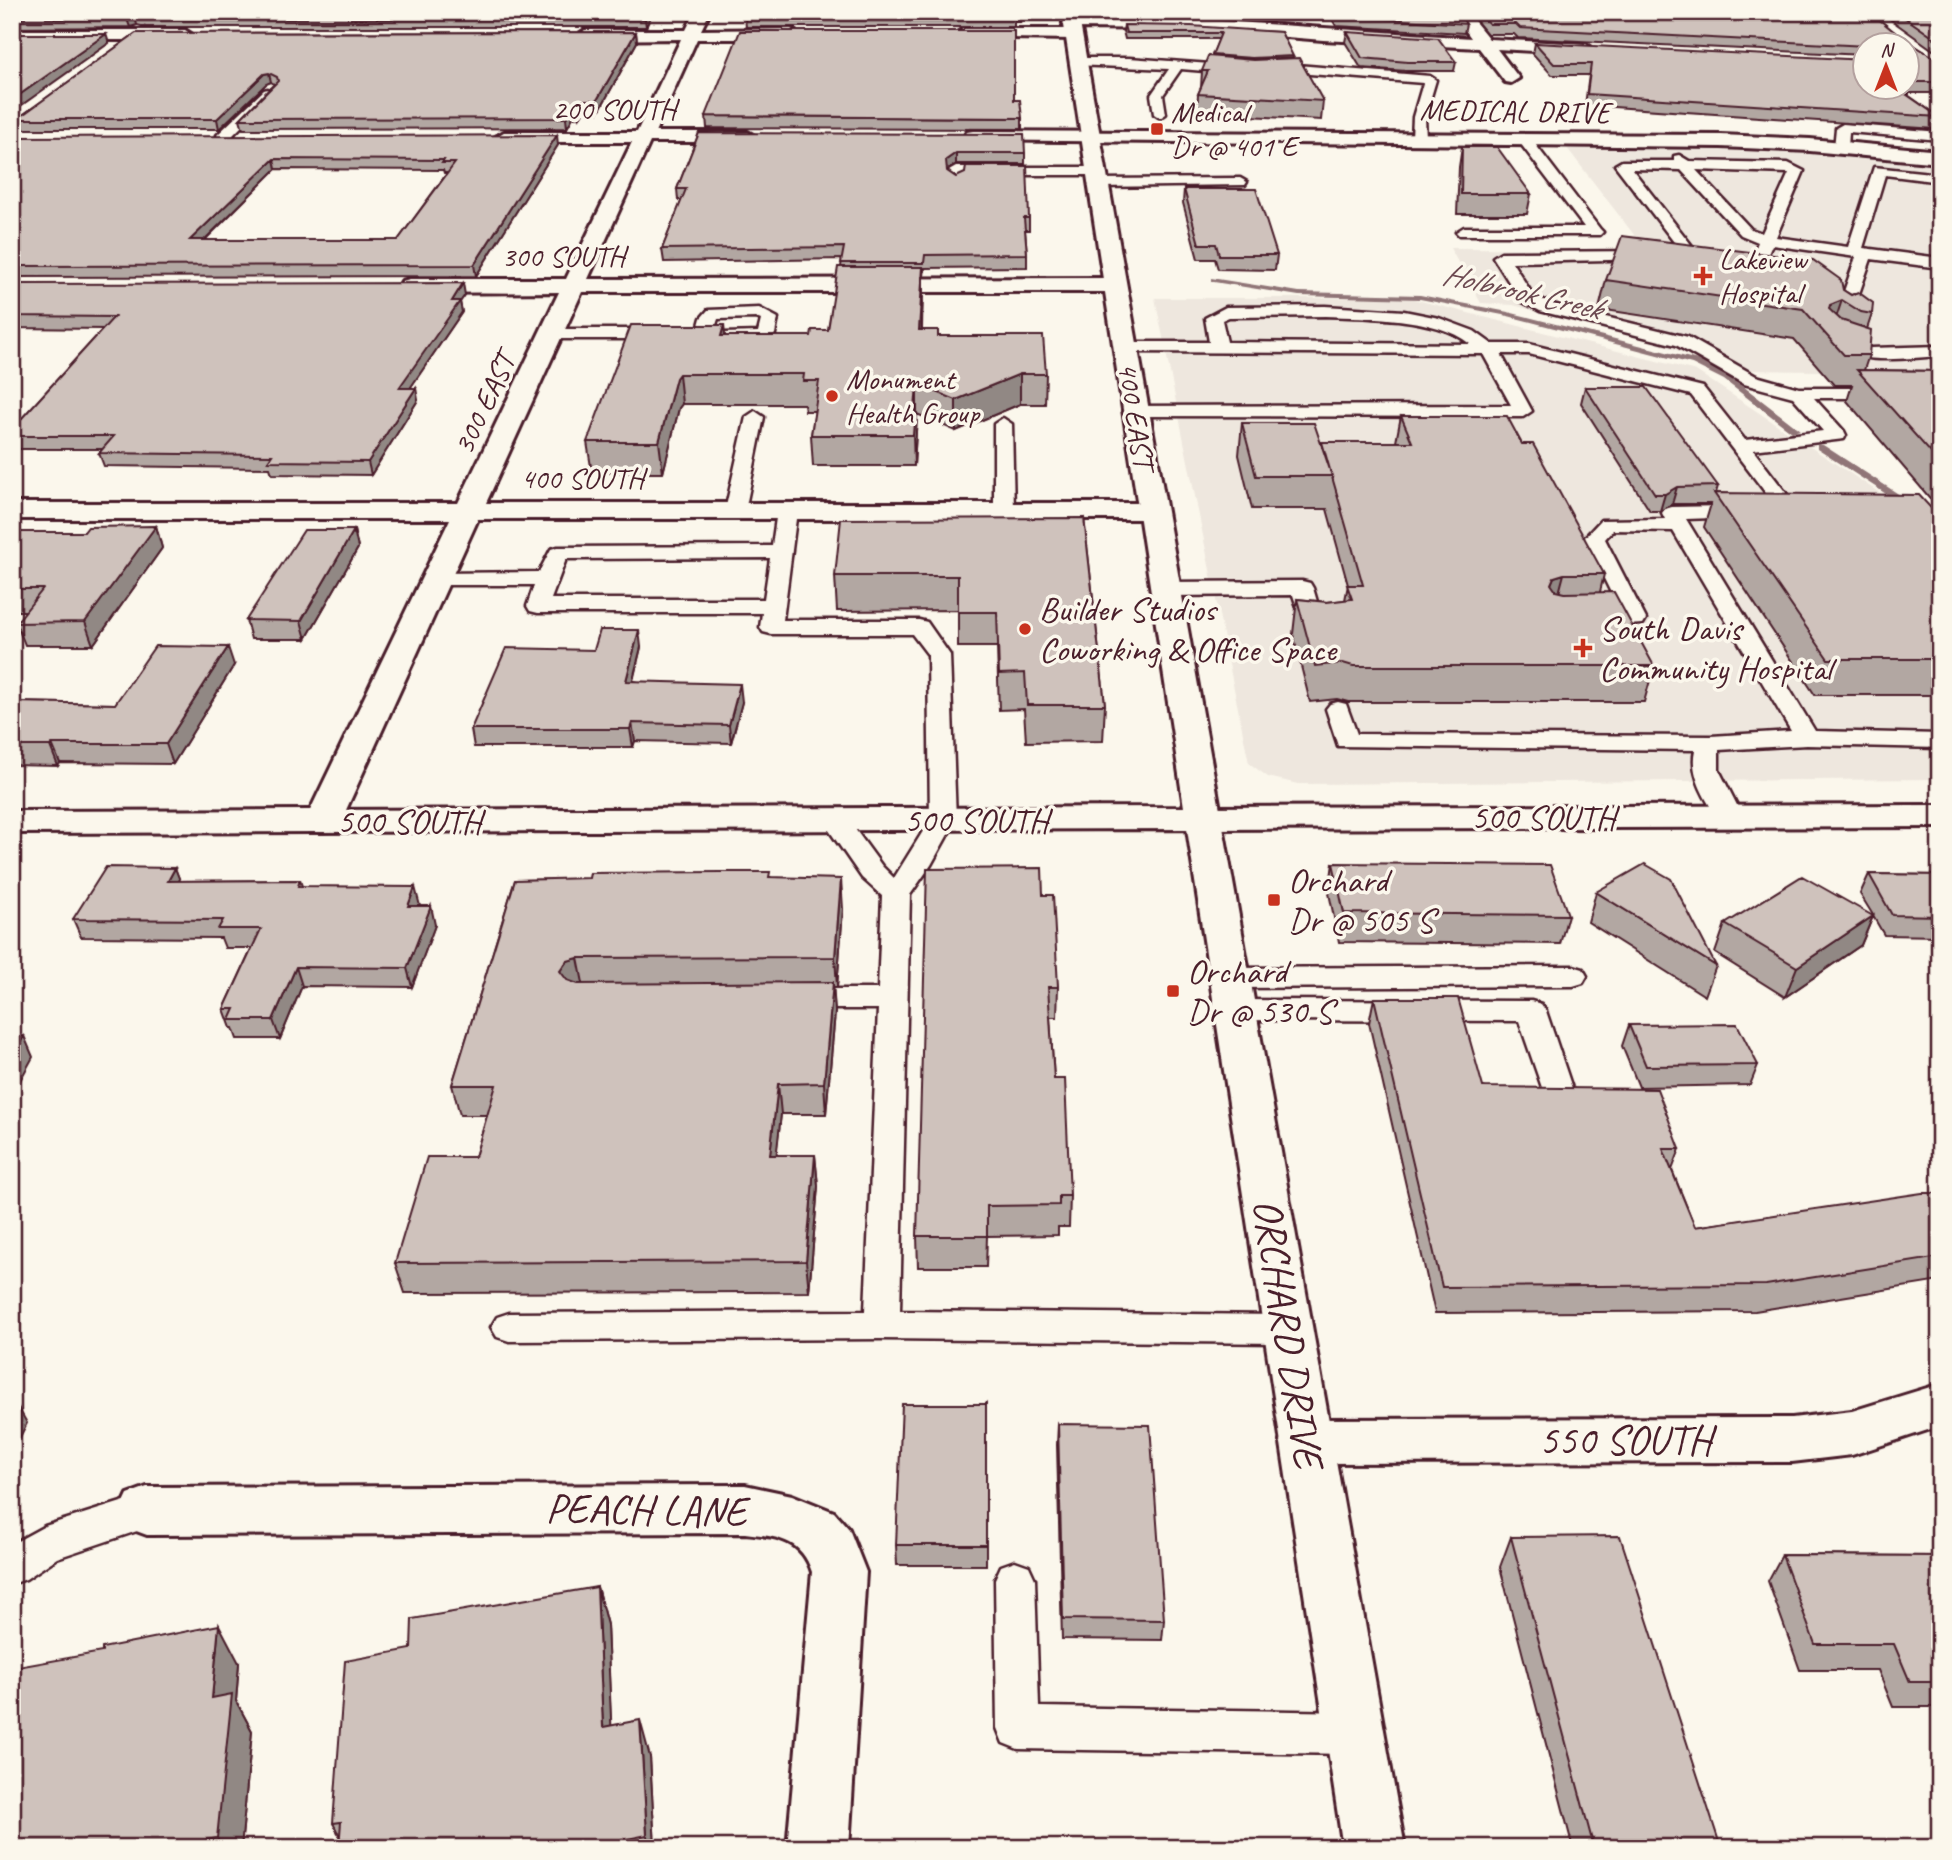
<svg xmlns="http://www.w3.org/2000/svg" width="1952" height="1860" viewBox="0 0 1952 1860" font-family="Caveat,sans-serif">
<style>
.built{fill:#eee7de}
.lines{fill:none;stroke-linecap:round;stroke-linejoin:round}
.stream{fill:#907477;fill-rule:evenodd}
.service-casing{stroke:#4a1f2b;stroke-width:5}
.minor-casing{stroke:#4a1f2b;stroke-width:6}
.tertiary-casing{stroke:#4a1f2b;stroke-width:6}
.secondary-casing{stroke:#4a1f2b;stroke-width:6}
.service{fill:#fbf7ec;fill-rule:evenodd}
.minor{fill:#fbf7ec;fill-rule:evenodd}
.tertiary{fill:#fbf7ec;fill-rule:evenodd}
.secondary{fill:#fbf7ec;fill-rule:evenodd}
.wall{fill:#b2a7a2;stroke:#4a1f2b;stroke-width:2;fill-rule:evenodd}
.shaded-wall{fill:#918884;stroke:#4a1f2b;stroke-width:2}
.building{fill:#cfc2bc;stroke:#4a1f2b;stroke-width:2;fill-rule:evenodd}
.poi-dot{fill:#c8321e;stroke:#fbf7ec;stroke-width:2.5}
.labels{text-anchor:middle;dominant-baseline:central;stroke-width:7;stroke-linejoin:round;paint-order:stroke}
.far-street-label{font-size:30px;fill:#4a1f2b;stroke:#fbf7ec}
.far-poi-label{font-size:30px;fill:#4a1f2b;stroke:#fbf7ec;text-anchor:start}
.far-water-label{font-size:32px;font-style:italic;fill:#6d4a51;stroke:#fbf7ec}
.poi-label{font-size:35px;fill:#4a1f2b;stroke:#fbf7ec;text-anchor:start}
.street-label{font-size:35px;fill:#4a1f2b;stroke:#fbf7ec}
.near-street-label{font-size:42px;fill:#4a1f2b;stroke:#fbf7ec}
</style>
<rect width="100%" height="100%" fill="#fbf7ec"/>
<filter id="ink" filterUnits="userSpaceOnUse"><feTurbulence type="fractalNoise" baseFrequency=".0143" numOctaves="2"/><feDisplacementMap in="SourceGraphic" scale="14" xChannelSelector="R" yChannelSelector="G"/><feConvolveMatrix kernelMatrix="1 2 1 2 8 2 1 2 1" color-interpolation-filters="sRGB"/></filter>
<g filter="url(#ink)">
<path class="built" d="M1567 148 1720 149 1831 154 1940 164V372L1729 370 1649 340 1513 305 1481 303 1450 248 1645 249Z
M1155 298H1409L1696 371 1940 533V779L1298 784 1268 777 1249 763Z"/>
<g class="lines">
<path class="stream" d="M1211 278 1299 292 1420 295 1508 312 1698 360 1730 376 1800 430 1792 432 1724 380 1692 364 1508 316 1420 299 1299 296 1214 282H1211Z
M1817 445H1823L1940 521V529L1817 449Z"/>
<g class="service-casing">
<path id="service" d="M1078 58H1129L1251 67 1297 65 1430 76 1436 80 1425 117 1426 138 1419 142 1412 138 1413 117 1423 83 1297 73 1251 75 1181 69 1163 95 1166 114 1160 118 1154 114 1151 95 1169 69 1074 65V59Z
M268 89 274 93 272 96 227 141H217V135L264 90Z
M1843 124 1940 132V140L1849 132 1848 148 1841 152 1834 148 1836 128Z
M1524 135 1529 136 1600 229 1603 232 1600 235H1459L1456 232 1464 227H1584L1517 139Z
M1679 155 1689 161 1788 163 1804 171 1776 237 1848 247 1874 167 1940 174V182L1885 175 1863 248 1940 258V268L1871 259 1851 317 1843 322 1835 317 1856 257 1772 245 1763 265 1757 267 1687 259 1615 165 1622 161H1674V156ZM1632 169 1681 170 1741 235 1758 242 1752 257 1697 252ZM1696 170 1789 173 1762 233 1751 229Z
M956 167H1096L1103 171 1096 175H963L964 182 957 186 950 182 949 171Z
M1240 178 1247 182 1245 185 1098 187 1091 183 1098 179Z
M1650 251 1655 253 1658 256 1655 259 1512 262 1533 295 1552 304 1688 337 1756 376 1799 388H1940V398H1814L1844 431 1846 435 1844 439 1753 450 1800 511 1797 515 1686 519 1815 731 1940 734V748L1807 745 1719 750V770L1743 817 1739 822 1730 825 1721 822C1707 803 1689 775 1695 750L1338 746 1326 709 1330 704 1338 702 1346 704 1357 734 1711 736 1791 731 1673 531 1613 530 1605 539 1646 619 1643 624 1592 627 1584 625 1581 620 1584 615 1621 613 1584 538 1601 520 1665 519 1662 513 1665 509 1672 507 1775 505 1691 395 1529 354H1501L1532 411 1523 417 1135 416 1126 410 1129 406 1511 405 1483 354 1125 352 1116 347 1125 342H1209L1205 318 1226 307 1325 306 1404 311 1439 318 1474 331 1492 344H1529L1703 387 1745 440 1823 431 1793 397 1744 384 1676 345 1540 311 1521 301 1493 257 1501 252ZM1325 316C1368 318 1435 316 1470 344L1227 342 1222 320 1229 317Z
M759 308 778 318 775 334C766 345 726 349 715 338L724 333 758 332 761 320 756 318 718 319 713 334 705 339H551L543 334 551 329H698L701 318 708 310Z
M1836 336 1871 348 1940 346V356C1902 358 1863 366 1830 345L1827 341Z
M755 411 764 417 745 511 742 515H728L725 511 746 417Z
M1003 418 1012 424 1014 511 1011 515H997L994 511V424Z
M787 505 794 507 797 511 783 620H919L927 622 950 655 956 820 931 865 910 895 900 1311 1287 1315 1300 1319 1305 1329 1300 1339 1287 1343 882 1339 509 1341 497 1337 491 1327 497 1317 509 1313 865 1311 878 1009H797L787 1006 782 999 787 992 797 989H878L882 896 862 878 822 820 826 814 835 812 844 814 882 866 894 878 930 820 928 655 912 634H771L763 632 760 627 762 613H538L530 611 527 606 534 585H436L428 584 425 579 428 574 436 573 539 572 551 549 558 547 772 546 777 511 780 507ZM770 558 764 599H551L566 559Z
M1302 581 1310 583 1313 588 1325 629 1322 634H1306L1293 595 1165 596 1157 594 1154 589 1157 584 1165 582Z
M1573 966 1583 969 1587 976 1583 983 1573 986 1230 988 1220 985 1216 978 1220 971 1230 968Z
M1235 1000 1531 1001 1541 1004 1546 1011 1574 1094 1569 1102 1558 1105 1547 1102 1519 1021 1235 1020 1225 1017 1220 1010 1225 1003Z
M147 1494 161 1499 166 1511 161 1523 57 1558 26 1579 12 1584V1544L45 1526Z
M1015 1561 1029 1566 1035 1579 1039 1707 1353 1712 1368 1718 1374 1733 1368 1748 1353 1754 1018 1749 1003 1743 997 1728 995 1579 1001 1566Z"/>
</g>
<g class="minor-casing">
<path id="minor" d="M695 12 709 14 701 30 791 29 799 34 791 39H697L655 132H748L757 137 748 142H650L588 279 1115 278 1123 280 1126 285 1123 290 1115 292H582L486 503H1152L1162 505 1166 511 1162 517 1152 519H478L341 821 336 829 323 832 310 829 305 821 450 519H12V503H458L559 292 410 293 402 291 399 286 402 281 410 279H566L632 142H504L495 137 504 132H637L681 39 585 40 577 35 585 30H686Z
M1452 12H1467L1489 39 1586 44 1594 49 1586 54 1497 49 1519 78 1511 83 1505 82 1479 48 1323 40 1191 29 1071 28 1063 23 1071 18 1191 19 1471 38Z
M963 29H1073L1081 34 1073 39 957 37 955 34Z
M12 30H185L193 35 185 40H12Z
M973 131 1721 135 1810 139 1940 151V163L1810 151 1721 147 967 140 964 136 967 132Z
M1940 1384V1426L1852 1455 1792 1462 1306 1463 1288 1457 1280 1441 1288 1425 1306 1419 1792 1418 1852 1411Z
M745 1485 792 1495 834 1512 849 1529 866 1572 849 1848H787L812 1572C801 1538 777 1537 745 1533L147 1535 128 1528 120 1511 128 1494 147 1487Z"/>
</g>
<g class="tertiary-casing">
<path id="tertiary" d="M1940 805V827L1203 829 1190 826 1185 818 1190 810 1203 807Z"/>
</g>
<g class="secondary-casing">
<path id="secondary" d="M1062 12H1078L1405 1848H1343L1187 829 12 833V811L1184 807Z"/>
</g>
<use href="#service" class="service"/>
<use href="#minor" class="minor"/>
<use href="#tertiary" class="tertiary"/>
<use href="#secondary" class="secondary"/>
</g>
<path class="wall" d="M12 12H653L646 27H146L137 25 130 27 12 28Z
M1020 12V22H1014V27H746L745 18Z
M1118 12H1279L1273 15V22L1191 16H1119Z
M1328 12H1458L1466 24 1464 33 1336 26Z
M1469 12H1870L1902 38 1940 61V93H1905L1939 117 1936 129 1585 105 1589 75H1552L1533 54 1535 43 1865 88H1907V46H1865V57L1864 55 1518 38 1514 34H1487Z
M1880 12H1940V55Z
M1124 25 1281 32 1293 58 1323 101 1321 120 1197 113 1198 94 1201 88 1202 71 1212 56 1219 39H1125L1123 31Z
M636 32 637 42 599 111H584L580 117H573L567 128 243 129 240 119 274 84 271 82 266 84 219 129H21L17 119 136 33Z
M1347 32 1456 62 1454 71H1407L1361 68 1345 42Z
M706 116 1022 118V129L707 128Z
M699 133 1025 153V164H956L947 171 956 177 1029 218V230H1025L1027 254V267L925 268 924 276H923L922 330 1046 374 1045 404H1020L956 431 917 414 914 466H813L811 435 815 411H805L804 404H682L679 408 663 473H592L587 442 725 336H811L828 330 841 267 842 259 664 262 662 249 682 200H678L677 189Z
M12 137 558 145 476 276 12 277ZM276 169 443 170 444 173H447L398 240H205Z
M1462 147 1531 194 1527 214H1457L1459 167Z
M1184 189 1277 255 1275 270 1218 269 1215 259H1198L1183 203Z
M1606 280 1843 290 1851 295 1872 314 1867 329 1869 355 1864 370 1940 371V510L1847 401 1852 385H1834L1794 339 1599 309Z
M12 284 465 295 460 302 462 312 410 388 418 400 371 475 272 474 270 468 104 466 99 453 103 449H12V427L13 428 103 329 12 328Z
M1585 387 1718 486 1716 493 1940 518V695H1815L1704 527 1711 504H1672L1660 511H1650L1581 403Z
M1401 416 1522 444 1604 574 1600 592 1654 666 1644 702H1348L1337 699 1310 702 1293 634 1297 599 1327 602 1345 600 1348 585 1327 509H1252L1239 455 1242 423 1321 445 1322 442H1396Z
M1084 518 1105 705 1103 741 1026 742 1024 709 999 710 997 647H958V610L837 611 835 576Z
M156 526 162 548 93 645H25L16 623 26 611H12V532H84Z
M354 530 358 548 306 639H251L246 620Z
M641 647 633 681 742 702 731 743 635 741 633 747H474L471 729 594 650Z
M234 665 173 764 60 763 58 766 12 765V702L115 704Z
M1333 863 1568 915 1560 944 1339 942 1329 893Z
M175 868 180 881 300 880 302 886 420 906 435 925 412 987 302 986 280 1039H237L233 1028H231L224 1009 252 948H225L221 938 81 937 73 919Z
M1869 874 1940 875V936L1884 935 1873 916 1861 945 1785 997 1715 953 1725 924 1873 915 1860 894Z
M770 877 843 909 837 987H833L835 1012 826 1114H781L776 1155H815L818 1186 809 1292 405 1293 395 1263 475 1157 487 1115H460L452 1085 515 880Z
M1596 892 1716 966 1705 996 1588 922Z
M1043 895 1058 987 1057 1017H1050L1054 1079 1070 1196 1069 1227H1058V1235L987 1236 986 1267H918L917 1236Z
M1374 998 1483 1087 1680 1149 1672 1170 1695 1227 1940 1193V1281L1755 1311 1435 1313 1369 1023Z
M1629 1025 1758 1065 1750 1085 1639 1087 1622 1046Z
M986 1404V1565H897L896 1545Z
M1058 1424 1164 1620 1162 1640 1062 1639 1057 1445Z
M1511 1537 1721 1848H1573L1500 1567Z
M1782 1555 1940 1556V1707H1893L1878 1670H1800L1768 1581Z
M597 1587 607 1625 611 1726 650 1757 655 1848H339L340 1837 333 1823 411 1649Z
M239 1663 236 1701 252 1731 241 1848H12Z"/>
<path class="shaded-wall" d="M648 12H653L646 27 645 19Z
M135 16 137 25 130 27 127 19Z
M636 32 637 42 599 111 597 100Z
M106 34 109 43 12 112V100Z
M269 73 271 82 266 84 219 129 217 119 264 74Z
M583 100 584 111 580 117 579 107Z
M572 107 573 117 567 128 566 118Z
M557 135 558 145 476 276 474 265Z
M956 153V164L946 171V160Z
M274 159 276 169 193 251 190 240Z
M923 267V295L920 360 919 330Z
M463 283 465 295 460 302 462 312 402 400 399 388Z
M1842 300 1832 330 1824 333 1830 305Z
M724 325 727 354 721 336Z
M679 374 682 404 679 408 663 473 659 442 676 378Z
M1020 374V404L956 431V400Z
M917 384V414L914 466 913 435Z
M416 388 418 400 371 475 368 462Z
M1677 487 1672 504 1660 511 1665 494Z
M156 526 162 548 93 645 85 622Z
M354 530 358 548 306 639 301 621Z
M1564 574 1555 608 1551 584 1554 577Z
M639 630 641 647 628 699 626 681Z
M228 647 234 665 173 764 166 744Z
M740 684 742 702 731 743 729 725Z
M632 723 635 741 633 747 630 729Z
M52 744 60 763 58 766 50 746Z
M175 868 182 886 168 881Z
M841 879 843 909 837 987 835 957Z
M415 887 420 906H408Z
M431 906 435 925 412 987 407 968Z
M1873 916 1861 945 1785 997 1797 967Z
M578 958 584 988 573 991 560 971 567 961Z
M296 967 302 986 280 1039 273 1020Z
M833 982 835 1012 826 1114 824 1083Z
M24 1036 33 1057 12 1095V1056Z
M778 1084 781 1114 773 1186 770 1155Z
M815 1155 818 1186 809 1292 806 1261Z
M15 1402 27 1423 12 1453V1408Z
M597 1587 607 1625 613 1764 603 1727Z
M219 1625 239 1663 236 1701 252 1731 241 1848H223L217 1838 212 1698Z
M640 1720 650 1757 655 1848H650L647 1835Z"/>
<path class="building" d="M12 12H648L645 19H143L135 16 127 19H12Z
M748 12H1020V13H1014V18H745Z
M1335 12H1458L1466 24 1337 16Z
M1479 12H1870L1902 38 1940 61V82H1907V46H1867L1520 28 1516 24H1489Z
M1897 12H1940V42Z
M1124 25 1191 26 1281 32 1293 56 1252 58 1212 55 1221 33H1126Z
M740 31H1014V100H1020L1022 118 706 116Z
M636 32 597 100H583L579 107H572L566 118 240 119 278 81 277 77 269 73 264 74 217 119H17L136 33Z
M1347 32 1438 38 1456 62H1408L1362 58Z
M12 34H106L12 100Z
M1535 43 1865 60V88H1897L1939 117 1587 94 1591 64H1554Z
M1208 56 1253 60 1299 58 1323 101 1198 94 1208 71H1202Z
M699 133 1024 134 1025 153H956L946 160 947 171 956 177 965 173 966 166H1027L1029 218H1024L1027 254 925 255 924 263H841L844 247 662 249 686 189H677Z
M557 135 474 265 12 266V137ZM274 159 444 160 442 163H455L398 240H190Z
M1462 147H1497L1531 194H1461Z
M1184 189H1256L1277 255H1219L1216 244H1199Z
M1622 236 1813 260 1841 280 1843 290 1851 295 1858 292 1873 303 1872 314 1861 312 1842 300 1830 305 1829 309 1841 320 1871 330 1869 355H1844L1803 309 1606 280Z
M838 267H923L919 330H938V336H1043L1046 374H1020L956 400 917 384 913 435H811L819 381H803L804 374H679L676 378 659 442H587L631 325H724L721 336H811L812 330H828Z
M463 283 452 301H460L399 388H416L368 462 268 461 272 455 99 453 114 436H12V429L114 317 12 316V284Z
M1857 370 1940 371V463Z
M1585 387H1646L1718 486 1677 487 1665 494H1655Z
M1401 416H1507L1522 444H1533L1604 574H1564L1554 577 1551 584 1556 591 1564 593 1614 592 1654 666H1353L1343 663 1315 666 1297 599 1327 602 1352 599 1347 585H1363L1322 442H1412Z
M1242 423H1314L1332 476H1256Z
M1714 493 1919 495 1940 518V659H1828Z
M1084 518 1105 705H1027L1025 673 999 674 997 612H958V576H835L841 519Z
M156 526 85 622 16 623 43 589H12V532H84L88 527Z
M304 530H354L301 621 246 620Z
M600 630H639L626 681 740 684 729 725 632 723 630 729H471L506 648 594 650Z
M155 646 228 647 166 744H52L50 746H12V702L115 704Z
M1333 863 1550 865 1568 915 1344 913Z
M1645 864 1671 879 1716 966 1596 892Z
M106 867 175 868 168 881 300 880 298 886 415 887 408 906H431L407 968 296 967 273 1020H230L235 1009H224L261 929H218L223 920 73 919Z
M1042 868 1043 895H1053L1058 987H1048L1054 1079H1065L1070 1196H1059V1205L987 1206V1236H917L927 869Z
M721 872H770L769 877 841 879 835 957 578 958 567 961 560 971 567 980 578 984 833 982 824 1083 778 1084 770 1155H815L806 1261 395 1263 427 1157H475L496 1085H452L515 880 589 878 590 873Z
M1869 874 1940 875V916L1892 915Z
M1802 876 1873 916 1797 967 1725 924Z
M1374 998H1458L1483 1087 1657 1089 1680 1149H1663L1695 1227 1922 1193H1940V1257L1766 1285 1442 1287Z
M1737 1024 1758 1065 1646 1066 1629 1025Z
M12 1036H24L12 1056Z
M902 1404H986V1545H896Z
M1058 1424 1150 1425 1164 1620 1063 1619Z
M1620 1536 1721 1848H1594L1511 1537Z
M1782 1555 1940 1556V1682H1910L1894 1644H1815Z
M597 1587 603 1727 640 1720 647 1835 598 1845V1848H339L341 1822 333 1823 345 1661 411 1649 412 1619Z
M219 1625 212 1698 232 1694 217 1838 201 1841 200 1848H12V1668L102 1652V1648Z"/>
</g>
<g class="poi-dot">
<rect x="1150" y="122" width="14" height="14" rx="3.5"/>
<path d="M1699.5 265.5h7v7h7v7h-7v7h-7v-7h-7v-7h7z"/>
<circle cx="832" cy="396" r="7"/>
<circle cx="1025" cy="629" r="7"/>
<path d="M1579.5 637.5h7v7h7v7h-7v7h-7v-7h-7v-7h7z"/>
<rect x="1267" y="893" width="14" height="14" rx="3.5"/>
<rect x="1166" y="984" width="14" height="14" rx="3.5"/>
</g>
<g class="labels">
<g class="far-street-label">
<text x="614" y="109">200 SOUTH</text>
<text transform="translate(1515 111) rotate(1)">MEDICAL DRIVE</text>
<text x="563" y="256">300 SOUTH</text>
<text transform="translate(484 404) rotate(-65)">300 EAST</text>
<text transform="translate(1136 415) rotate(81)">400 EAST</text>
<text x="582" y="478">400 SOUTH</text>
</g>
<g class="far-poi-label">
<text x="1171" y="112">Medical<tspan x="1171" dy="34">Dr @ 401 E</tspan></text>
<text x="1719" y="259">Lakeview<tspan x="1719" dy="34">Hospital</tspan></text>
<text x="846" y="379">Monument<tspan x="846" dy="34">Health Group</tspan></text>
</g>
<g class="far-water-label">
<text transform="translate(1522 291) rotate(13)">Holbrook Creek</text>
</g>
<g class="poi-label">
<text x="1039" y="609">Builder Studios<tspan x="1039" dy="40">Coworking &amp; Office Space</tspan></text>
<text x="1599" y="628">South Davis<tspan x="1599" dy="40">Community Hospital</tspan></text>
<text x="1288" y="880">Orchard<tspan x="1288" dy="40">Dr @ 505 S</tspan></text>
<text x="1187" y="971">Orchard<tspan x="1187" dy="40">Dr @ 530 S</tspan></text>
</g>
<g class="street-label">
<text x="1543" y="817">500 SOUTH</text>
<text x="976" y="820">500 SOUTH</text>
<text x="409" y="821">500 SOUTH</text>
</g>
<g class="near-street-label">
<text transform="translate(1288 1333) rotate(81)">ORCHARD DRIVE</text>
<text x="1625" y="1440">550 SOUTH</text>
<text transform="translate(646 1510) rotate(1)">PEACH LANE</text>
</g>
</g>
<rect width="1952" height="1860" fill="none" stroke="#fbf7ec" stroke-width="42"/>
<rect x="21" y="21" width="1910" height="1818" fill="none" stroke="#4a1f2b" stroke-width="2.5" filter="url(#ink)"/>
<g transform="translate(1886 66)"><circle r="33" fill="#fbf7ec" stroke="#b4a19f" stroke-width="2"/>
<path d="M0-5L12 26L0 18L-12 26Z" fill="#c8321e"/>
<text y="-10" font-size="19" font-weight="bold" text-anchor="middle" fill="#4a1f2b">N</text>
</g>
</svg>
